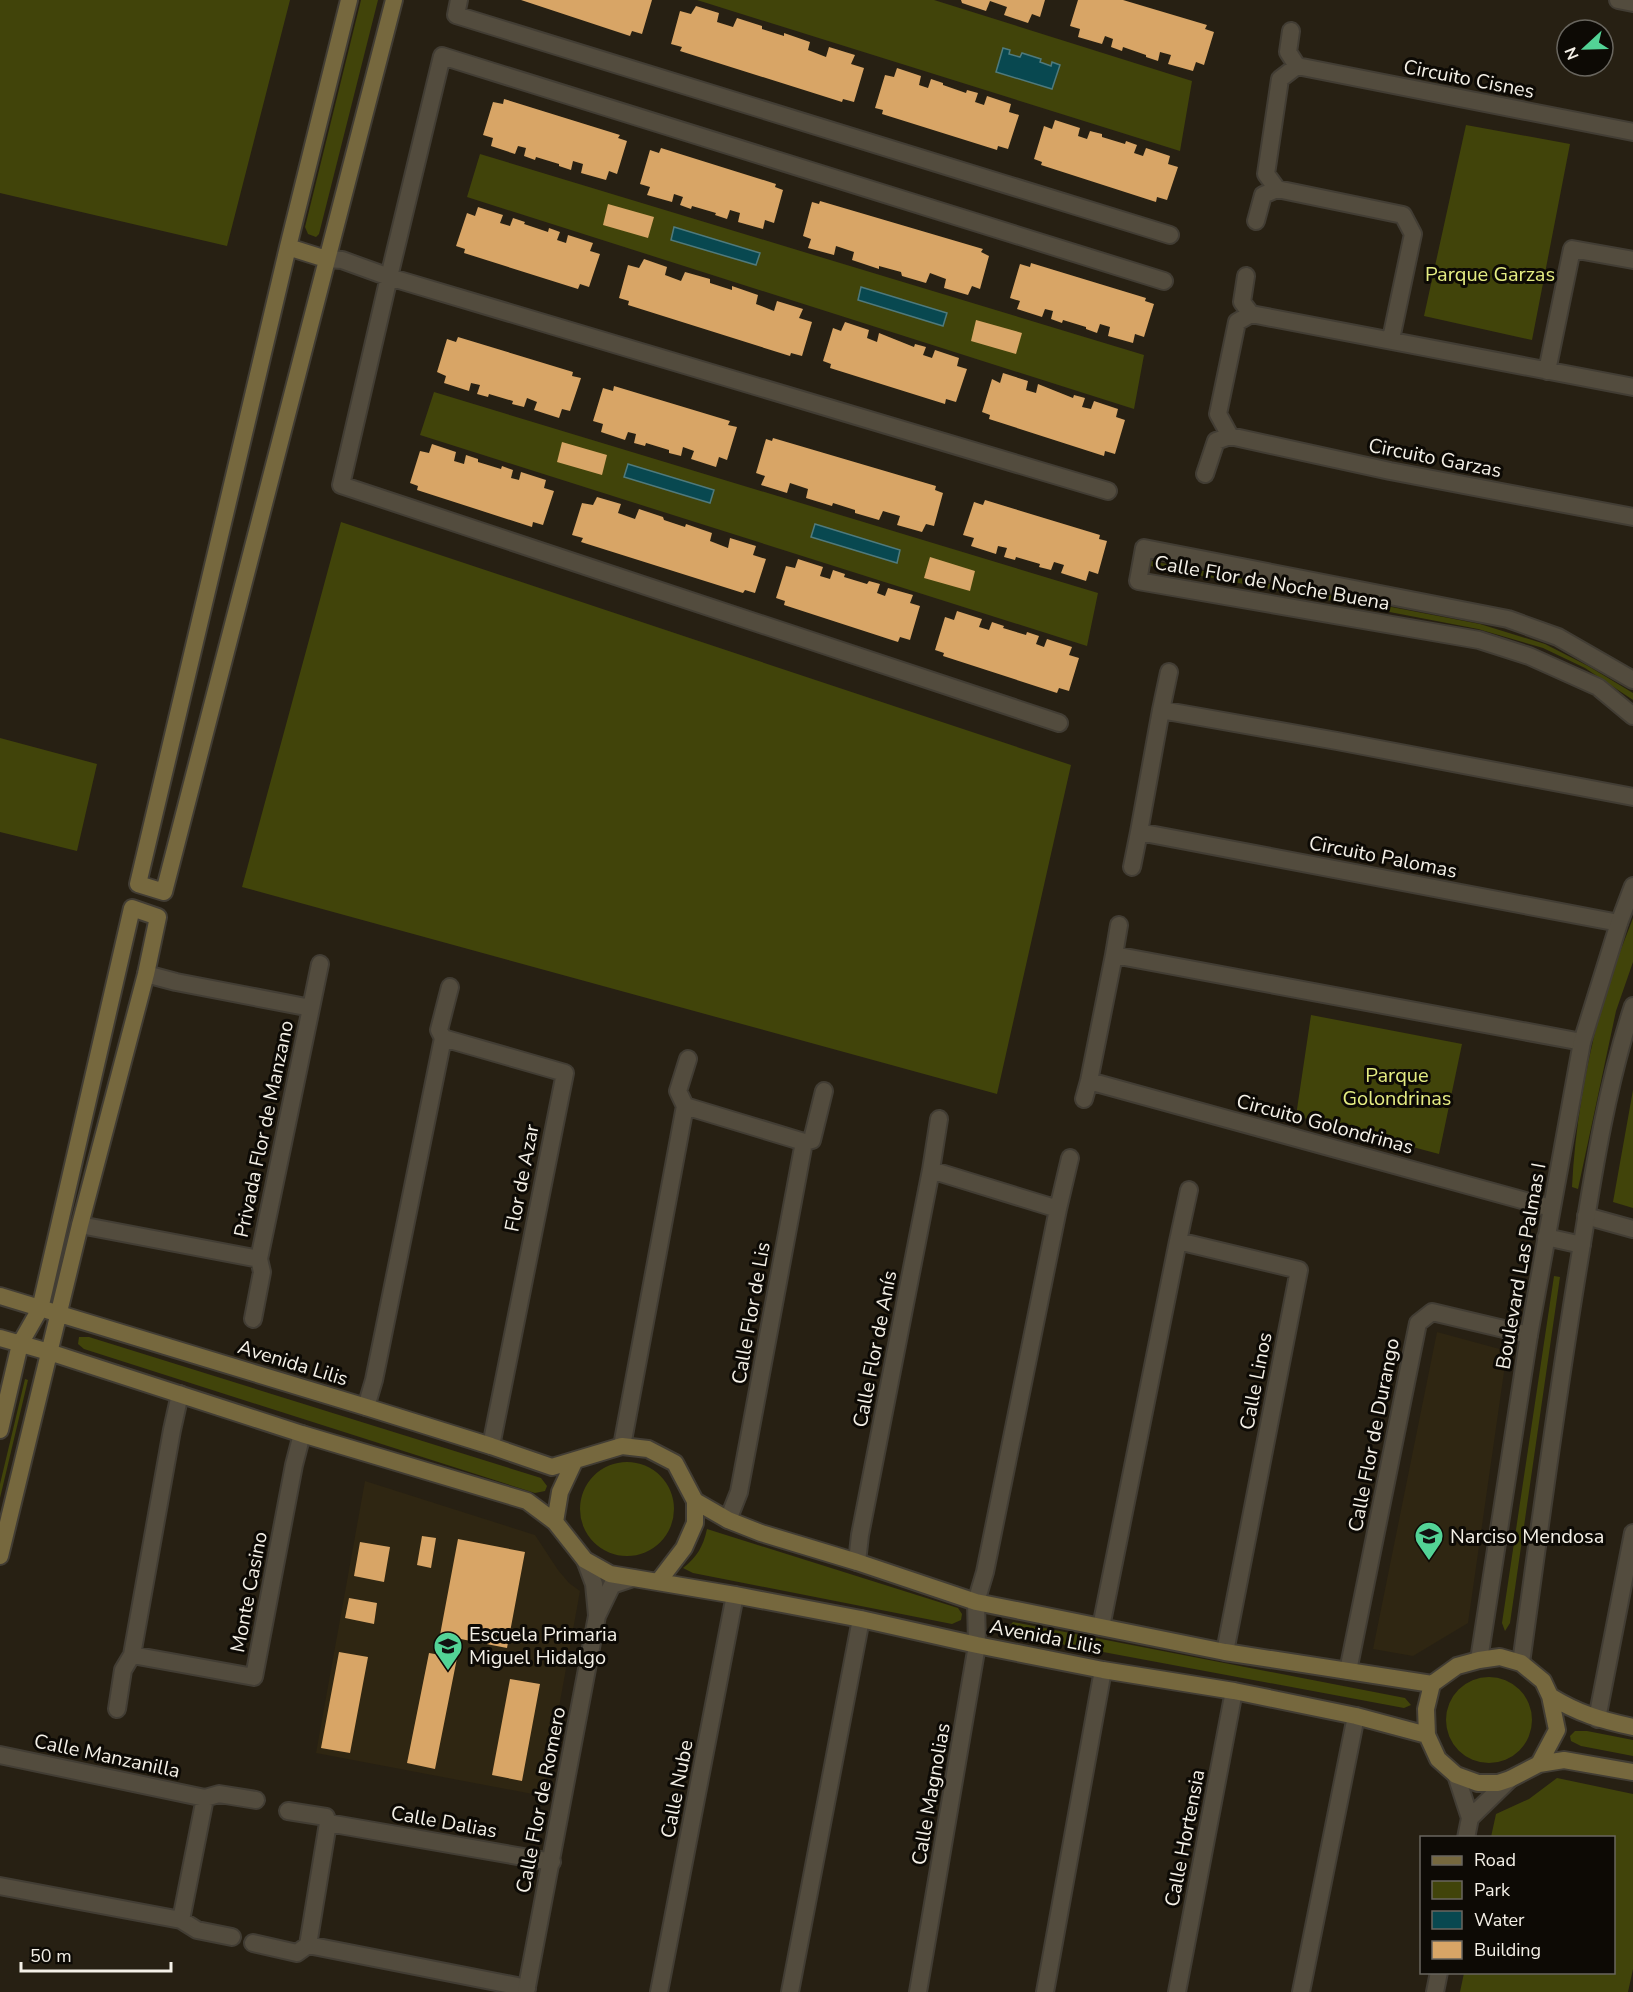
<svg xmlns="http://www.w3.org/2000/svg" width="1633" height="1992" viewBox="0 0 1633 1992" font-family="'Nunito Sans',sans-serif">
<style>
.built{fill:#2f2612}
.green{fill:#41440a}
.water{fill:#084850;stroke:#4f7a7d;stroke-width:1.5}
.building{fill:#d8a566}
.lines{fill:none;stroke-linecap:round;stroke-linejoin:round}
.minor-casing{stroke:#423d34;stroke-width:20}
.tertiary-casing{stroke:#423d34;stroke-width:20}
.secondary-casing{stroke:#423d34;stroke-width:20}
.minor{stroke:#534c3e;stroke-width:16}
.tertiary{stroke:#534c3e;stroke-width:16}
.secondary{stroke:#76683e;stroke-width:16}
.labels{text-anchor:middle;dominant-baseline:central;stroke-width:6;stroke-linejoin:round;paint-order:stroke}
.street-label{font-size:20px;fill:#f4f0e7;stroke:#0d0a05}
.park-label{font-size:20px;fill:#e5ed83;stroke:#0d0a05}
.poi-label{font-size:20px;fill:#f4f0e7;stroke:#0d0a05;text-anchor:start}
</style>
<rect width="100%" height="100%" fill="#272013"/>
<path class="built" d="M1437 1332 1507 1351 1468 1623 1413 1656 1373 1649Z
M365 1481 535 1535 558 1570 569 1583 580 1591 543 1796 316 1753Z"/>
<path class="green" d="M0 0H290L227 246 0 193Z
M361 0H378L319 234 316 237 308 234 305 227Z
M697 0H934L1192 81 1180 151Z
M1466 125 1570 144 1532 340 1424 316Z
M480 154 1144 355 1134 409 467 197Z
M434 392 1098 593 1087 646 420 435Z
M341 522 1071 765 997 1094 242 887Z
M1146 560 1480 624 1545 644 1588 666 1633 693V700L1585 668 1543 648 1478 629 1145 565Z
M0 738 97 764 77 851 0 832Z
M1633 918V962L1616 1011 1578 1189 1572 1187C1575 1126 1586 1064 1602 1005 1610 976 1622 947 1633 918Z
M1311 1015 1462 1044 1439 1154 1296 1116Z
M1633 1090V1208L1613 1202Z
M1554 1276 1560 1277 1510 1623 1505 1631 1502 1623Z
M79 1337H89L541 1478 547 1486 545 1491 535 1493 84 1349 78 1344Z
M25 1379 28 1380 0 1498V1484Z
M580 1509a47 47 0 1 1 94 0a47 47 0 1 1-94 0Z
M707 1529 958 1608 962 1614 961 1620 952 1624 693 1573 683 1568C697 1557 703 1547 707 1529Z
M1013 1622 1405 1698 1411 1705 1404 1708 1007 1634V1629Z
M1446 1720a43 43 0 1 1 86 0a43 43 0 1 1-86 0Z
M1575 1731H1587L1633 1740V1756L1581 1746 1571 1741 1570 1736Z
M1557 1778 1633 1794V1969L1628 1992H1460L1464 1973 1614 1972V1838L1491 1837 1496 1814 1529 1799Z"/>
<path class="water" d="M1003 48 1010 50 1009 54 1020 57 1022 53 1041 59 1040 62 1051 66 1052 62 1060 65 1052 89 996 72Z
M674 227 760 253 756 265 671 240Z
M861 287 947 313 943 326 858 300Z
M628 464 714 490 710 503 624 477Z
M815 524 900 550 897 563 811 537Z"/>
<path class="building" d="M521 0H652L642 34 632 31 630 36Z
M961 0H1045L1040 17 1032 14 1028 23 1004 15 1007 7 990 1 986 11 962 3Z
M1078 0H1123L1207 25 1205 29 1214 32 1204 65 1196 62 1193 71 1168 64 1171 55 1160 52 1158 61 1146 57V55L1123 47 1122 51 1111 47 1113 39 1105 36 1102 44 1078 37 1080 29 1070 26Z
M696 6 719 13 717 22 733 27 737 18 762 26V29L784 36V33L810 42 808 50 826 57 829 47 855 55 851 64 864 68 854 102 843 99 842 102 680 51 682 47 671 44 680 11 691 14Z
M897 68 921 76 919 85 928 88 931 79 943 83V85L966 93 967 90 978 93 975 102 984 105 987 96 1011 104 1009 112 1019 115 1008 149 998 146 997 150 882 114 883 110 875 108 885 75 894 77Z
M504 99 620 135 618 138 627 141 617 174 609 171 606 180 581 173 583 164 573 161 571 170 559 166V164L536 157 535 160 524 156 526 148 518 146 515 154 491 146 493 138 483 135 493 102 503 104Z
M1055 120 1080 128 1078 136 1087 139 1090 131 1102 134V137L1125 144 1126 141 1137 145 1134 153 1143 156 1146 148 1170 156 1168 164 1178 167 1167 200 1157 197 1156 202 1041 165 1042 162 1034 159 1044 126 1052 129Z
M661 148 776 184 775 187 783 190 774 223 765 220 763 229 738 222 740 213 730 210 727 219 715 215 716 213 692 206 691 209 680 205 683 197 674 194 672 202 647 195 650 187 640 184 650 150 659 153Z
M820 201 983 249 981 252 989 256 980 289 972 286 968 295 944 288 946 279 930 273 926 283 902 276 901 272 879 266V269L852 260 854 252 836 246 834 255 808 248 811 239 803 236 812 202 819 204Z
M608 204 654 217 648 238 603 225Z
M478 207 503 215 500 223 510 226 513 218 525 222 524 224 548 232 549 228 560 232 557 240 566 243 568 235 593 243 590 251 600 254 589 287 580 284 578 289 464 253 465 249 456 246 467 213 475 216Z
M644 259 667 267 665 275 681 281 685 272 710 279V283L732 290V286L758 295 756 304 774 311 777 301 803 309 799 318 812 322 802 356 791 353 790 356 628 305 629 301 619 298 628 265 639 268Z
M1031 263 1146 298 1145 301 1154 304 1144 337 1135 334 1133 343 1108 336 1110 327 1100 324 1097 333 1086 329V327L1063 320 1062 323 1051 319 1053 311 1045 309 1042 317 1017 309 1020 301 1010 298 1020 264 1030 267Z
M976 320 1022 333 1016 354 971 341Z
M845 322 869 330 867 338 877 342 879 333 914 347 915 344 926 347 923 355 932 358 935 350 959 358 957 366 967 369 956 402 946 399 945 404 830 368 831 364 823 361 833 328 841 331Z
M458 337 573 372 572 376 581 378 570 411 562 409 559 418 534 410 537 402 527 398 524 407 512 404 513 401 489 394 488 397 477 394 480 385 471 383 469 391 444 383 446 376 437 372 447 339 456 342Z
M1003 373 1028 381 1026 390 1036 393 1038 384 1073 398 1074 395 1085 398 1082 407 1091 409 1094 401 1118 409 1116 417 1125 420 1115 454 1105 451 1104 456 989 419 990 415 982 412 992 379 1000 383Z
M614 386 730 421 728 425 737 427 727 460 719 457 716 467 691 459 694 451 683 447 681 456 669 453V450L646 443 645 446 634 443 636 434 628 432 625 440 601 432 603 424 593 421 603 388 613 391Z
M773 438 936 486 935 490 943 493 934 526 926 524 922 532 897 525 900 516 883 511 879 520 855 513V510L833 503 832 506 806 498 808 489 790 483 787 493 761 485 765 476 756 473 766 439 772 441Z
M562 442 607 455 602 475 557 462Z
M432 444 456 452 454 461 464 464 466 455 478 459V462L501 469 502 466 513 470 511 478 519 480 521 472 546 480 544 488 554 491 543 525 533 522 532 527 417 490 418 486 410 483 420 451 429 453Z
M597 497 621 504 618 513 635 519 639 509 663 517 664 520 685 527 686 524 712 533 710 541 728 548 730 538 756 546 753 555 766 559 755 593 745 590 743 593 581 542 583 538 572 535 582 503 593 505Z
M985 500 1100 535 1099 539 1107 541 1098 574 1089 571 1086 581 1061 573 1064 565 1054 562 1051 570 1039 567 1040 564 1016 557 1015 560 1004 557 1007 548 998 546 996 554 971 546 974 538 963 535 974 502 983 505Z
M930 557 975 571 970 591 924 578Z
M798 559 823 567 820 576 830 579 833 570 845 574 844 577 867 584 869 581 880 584 877 593 885 596 888 588 913 595 910 603 920 606 910 640 900 637 898 642 784 605 785 601 776 598 786 566 795 568Z
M957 611 982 619 979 627 989 630 992 622 1004 626 1003 628 1026 635 1027 632 1039 636 1036 644 1044 647 1047 639 1072 647 1069 655 1079 658 1069 691 1059 688 1057 693 943 656 944 653 935 650 945 617 954 620Z
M422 1536 436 1538 431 1568 417 1565Z
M458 1539 525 1552 507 1648 440 1635Z
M360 1542 390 1547 384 1582 354 1576Z
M349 1598 377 1603 374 1624 345 1618Z
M339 1652 368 1657 350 1753 321 1748Z
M429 1653 457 1658 435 1769 407 1763Z
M510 1679 540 1684 522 1781 492 1775Z"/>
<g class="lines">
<g class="minor-casing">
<path id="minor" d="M459 0 456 15 1170 235
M1618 0 1633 3
M1291 31 1288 52 1297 66
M1256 221 1263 195 1277 189
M326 259 342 260 389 277 442 56 1164 281
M1246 276 1242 302 1251 314
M1391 339 1413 234 1403 215 1277 189 1266 174 1280 79 1297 66 1633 132
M1547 371 1572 249 1633 260
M1633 387 1251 314 1237 322 1218 414 1230 436 1390 471 1633 517
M1205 474 1216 441 1230 436
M1633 680 1558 637 1508 619 1144 548 1138 581 1479 640 1529 656 1598 687 1633 716
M1161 710 1169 672
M1059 723 341 485 389 277 1108 491
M1132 867 1139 832
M1619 923 1139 832 1161 710 1337 741 1633 797
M1114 955 1119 925
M311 1008 320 964
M443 1038 439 1030 450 987
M1084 1099 1089 1081
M685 1106 678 1091 688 1059
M804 1142 812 1140 824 1091
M931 1170 939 1119
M1551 1208 1089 1081 1114 955 1582 1042
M1058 1209 1070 1158
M1586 1216 1633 1229
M80 1225 259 1259 311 1008 176 982 146 974
M1178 1241 1189 1190
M253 1319 262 1272 259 1259
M180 1394 172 1430 132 1655 254 1677 294 1465 302 1434
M366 1407 374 1380 443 1038 565 1073 491 1446
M622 1446 685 1106 804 1142 739 1492 728 1520
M857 1562 860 1535 931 1170 1058 1209 985 1572 976 1602 977 1645 918 1992
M1101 1627 1178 1241 1299 1270 1225 1652
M1348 1671 1418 1323 1432 1312 1529 1335
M117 1709 123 1670 132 1655
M1597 1719 1633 1533
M0 1755 205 1798 181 1920 0 1886
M205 1798 219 1794 256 1800
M288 1811 326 1817 328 1823
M181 1920 197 1930 232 1937
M253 1943 297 1953 308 1945
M527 1988 308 1945 328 1823 552 1862
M659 1992 735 1595
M790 1992 861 1619
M1045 1992 1103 1670
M1177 1992 1234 1691
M1301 1992 1356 1716"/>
</g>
<g class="tertiary-casing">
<path id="tertiary" d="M1546 1237 1582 1245
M585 1560 594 1584 597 1615
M1479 1660 1529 1335 1582 1042 1619 923 1633 886
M1521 1663C1540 1525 1558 1387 1581 1250 1594 1168 1607 1085 1633 1006
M1456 1775 1470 1818 1466 1838
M1470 1818 1510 1779
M526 1992 597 1616 612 1585 633 1578
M1435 1992 1439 1972"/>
</g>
<g class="secondary-casing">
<path id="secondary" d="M349 0 288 247 138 884 164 892 394 0
M288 247 326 259
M0 1296 366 1407 491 1446 552 1467 622 1446 648 1449 675 1463 695 1501V1523L684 1548 658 1582
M0 1338 49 1352 302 1434 527 1501 555 1522 585 1560 610 1574 735 1595 861 1619 977 1645 1103 1670 1234 1691 1356 1716 1427 1735
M0 1430 20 1344 40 1309 132 908 158 917 146 974 80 1225 0 1556
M695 1501 728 1520 761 1533 857 1562 976 1602 1225 1652 1432 1684
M555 1522 560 1492 574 1462
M1500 1657 1521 1663 1543 1681 1550 1696 1557 1730 1539 1764 1510 1779 1498 1783H1478L1456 1775 1438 1759 1427 1735 1426 1709 1432 1684 1457 1666 1479 1660Z
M1550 1696C1579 1714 1601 1720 1633 1727
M1539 1764 1564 1760 1633 1772"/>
</g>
<use href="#minor" class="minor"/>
<use href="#tertiary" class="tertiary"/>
<use href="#secondary" class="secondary"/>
</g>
<defs>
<g id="school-pin" transform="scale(1.5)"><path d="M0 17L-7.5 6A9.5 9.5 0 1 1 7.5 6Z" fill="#53d396" stroke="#0d0a05"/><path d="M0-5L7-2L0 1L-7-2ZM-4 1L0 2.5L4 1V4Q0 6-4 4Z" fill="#111"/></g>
</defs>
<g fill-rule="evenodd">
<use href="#school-pin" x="1429" y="1536"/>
<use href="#school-pin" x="448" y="1646"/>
</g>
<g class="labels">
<g class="street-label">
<text transform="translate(1469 79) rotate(11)">Circuito Cisnes</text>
<text transform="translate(1435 458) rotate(11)">Circuito Garzas</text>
<text transform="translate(1272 583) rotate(10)">Calle Flor de Noche Buena</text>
<text transform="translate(1383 857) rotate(11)">Circuito Palomas</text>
<text transform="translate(1325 1124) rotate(15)">Circuito Golondrinas</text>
<text transform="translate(264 1129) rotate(-78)">Privada Flor de Manzano</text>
<text transform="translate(522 1178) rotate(-79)">Flor de Azar</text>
<text transform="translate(1521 1266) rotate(-80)">Boulevard Las Palmas I</text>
<text transform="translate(751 1313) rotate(-80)">Calle Flor de Lis</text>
<text transform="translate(875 1349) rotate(-79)">Calle Flor de Anís</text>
<text transform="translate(293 1363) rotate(17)">Avenida Lilis</text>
<text transform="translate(1256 1381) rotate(-79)">Calle Linos</text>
<text transform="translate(1374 1435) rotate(-79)">Calle Flor de Durango</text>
<text transform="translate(249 1592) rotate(-79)">Monte Casino</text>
<text transform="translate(1046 1637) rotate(11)">Avenida Lilis</text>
<text transform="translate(107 1756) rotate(12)">Calle Manzanilla</text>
<text transform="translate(677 1789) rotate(-79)">Calle Nube</text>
<text transform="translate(931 1794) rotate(-80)">Calle Magnolias</text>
<text transform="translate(541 1800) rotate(-79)">Calle Flor de Romero</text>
<text transform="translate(444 1822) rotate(10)">Calle Dalias</text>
<text transform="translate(1185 1838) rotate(-79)">Calle Hortensia</text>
</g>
<g class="park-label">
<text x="1490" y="274">Parque Garzas</text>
<text x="1397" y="1075">Parque<tspan x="1397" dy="23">Golondrinas</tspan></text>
</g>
<g class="poi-label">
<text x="1450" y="1536">Narciso Mendosa</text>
<text x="469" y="1634">Escuela Primaria<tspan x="469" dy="23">Miguel Hidalgo</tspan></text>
</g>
</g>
<rect x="1420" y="1836" width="195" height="138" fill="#0d0a05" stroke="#69665f" stroke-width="1.5"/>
<rect x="1432" y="1856" width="30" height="9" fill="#76683e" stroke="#69665f" stroke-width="1.5"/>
<text x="1474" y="1866" font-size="18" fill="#f4f0e7">Road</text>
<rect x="1432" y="1881" width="30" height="18" fill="#41440a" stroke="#69665f" stroke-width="1.5"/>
<text x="1474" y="1896" font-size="18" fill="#f4f0e7">Park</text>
<rect x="1432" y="1911" width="30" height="18" fill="#084850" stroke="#69665f" stroke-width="1.5"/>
<text x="1474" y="1926" font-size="18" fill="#f4f0e7">Water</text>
<rect x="1432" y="1941" width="30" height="18" fill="#d8a566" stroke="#69665f" stroke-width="1.5"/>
<text x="1474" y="1956" font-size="18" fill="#f4f0e7">Building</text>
<g transform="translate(1585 48) rotate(248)"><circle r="28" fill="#0d0a05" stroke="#69665f" stroke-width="1.5"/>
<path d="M0-4.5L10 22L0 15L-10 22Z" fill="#53d396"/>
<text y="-9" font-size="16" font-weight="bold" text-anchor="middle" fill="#f4f0e7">N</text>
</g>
<path d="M21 1962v9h150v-9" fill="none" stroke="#f4f0e7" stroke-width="3"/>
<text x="30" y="1962" font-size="18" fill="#f4f0e7" stroke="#0d0a05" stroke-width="4.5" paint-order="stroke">50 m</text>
</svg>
